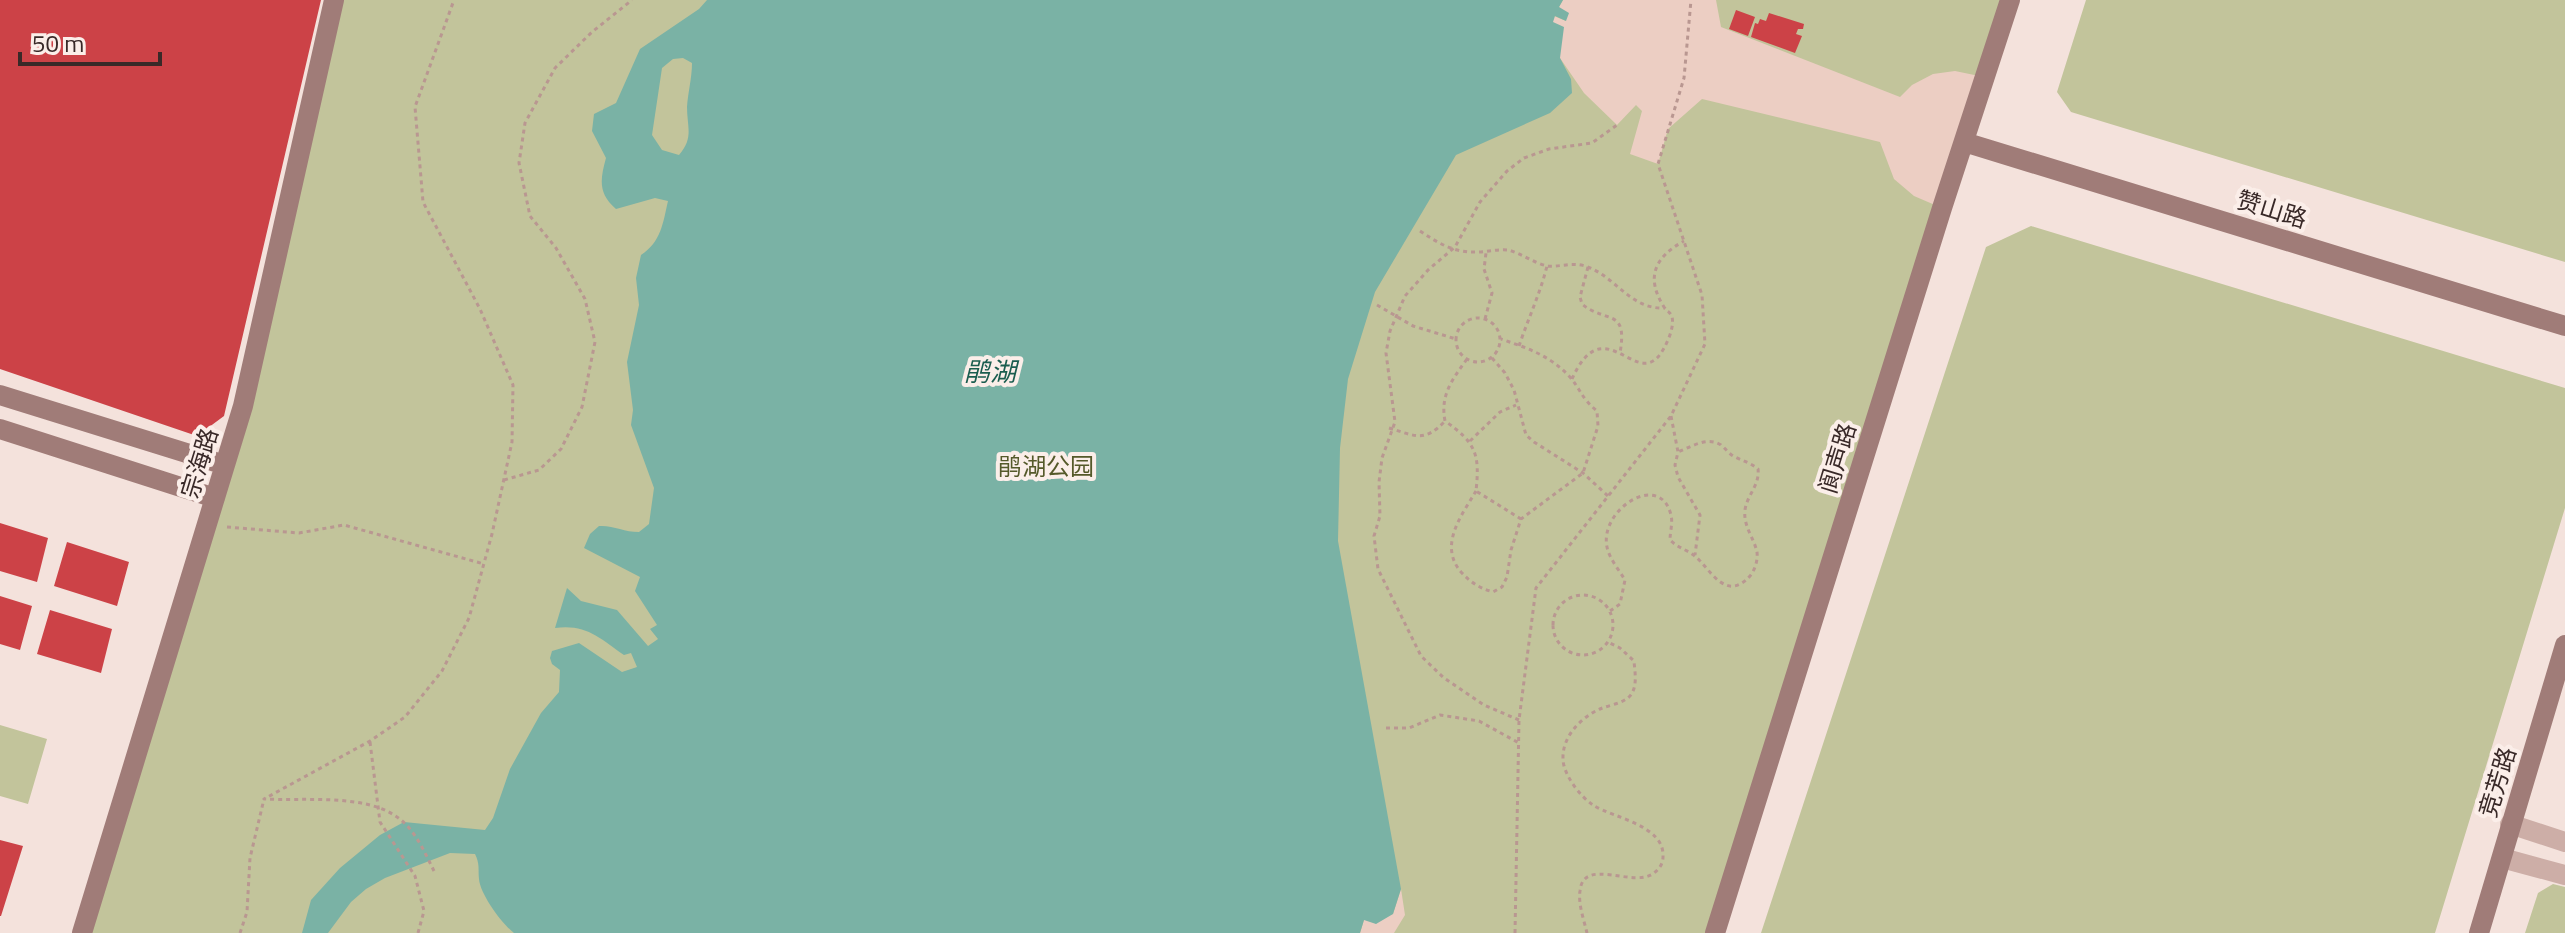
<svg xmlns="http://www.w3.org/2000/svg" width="2565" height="933" viewBox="0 0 2565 933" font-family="'Titillium Web','Noto Sans SC',sans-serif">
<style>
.green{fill:#c2c49b}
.plaza{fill:#eccec3}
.water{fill:#7ab2a5;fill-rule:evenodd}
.building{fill:#cc4247}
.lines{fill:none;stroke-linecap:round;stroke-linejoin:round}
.path{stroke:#b99791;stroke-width:3;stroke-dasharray:4 4;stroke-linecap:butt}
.street{stroke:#cdaea7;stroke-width:20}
.secondary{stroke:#a07c78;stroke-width:20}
.labels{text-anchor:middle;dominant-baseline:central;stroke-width:8;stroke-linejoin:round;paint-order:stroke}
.street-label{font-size:24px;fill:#392928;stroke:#fbeee9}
.park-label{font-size:24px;fill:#55592a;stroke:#fbeee9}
.water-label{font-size:26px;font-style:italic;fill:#1b5d4f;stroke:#fbeee9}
</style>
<rect width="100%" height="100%" fill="#f4e2dc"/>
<path class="green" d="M334 0H2010L1715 933H82L243 406Z
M2086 0H2565V262L2071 112 2057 92Z
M2031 226 2565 388V508L2435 933H1761L1986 247Z
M0 725 47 739 28 804 0 796Z
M2553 884 2565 887V933H2525L2538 893Z"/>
<path class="plaza" d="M1563 0H1716L1721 27 1900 97 1912 85 1933 74 1955 71 1984 77 1942 208 1914 196 1894 179 1880 142 1702 99 1668 129 1658 164 1630 154 1642 111 1636 105 1617 125 1584 93 1560 58 1552 23 1554 16 1566 21 1559 7Z
M1401 889 1405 915 1394 933H1360L1364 920 1393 914Z"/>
<path class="water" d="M707 0H1563L1559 7 1569 13 1566 21 1555 16 1553 22 1564 27 1560 58 1571 79 1572 93 1550 113 1456 155 1375 292 1348 379 1340 448 1338 541 1401 889 1393 914 1376 924 1364 920 1360 933H514C502 924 480 894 479 879 478 869 480 864 475 854L450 853 385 878 366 889 351 902 328 933H302L311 900 340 868 380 835 404 822 485 830 493 818 510 769 541 713 559 692 560 670 552 664 550 658 552 651 579 643 622 672 637 667 631 653 624 655C599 638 587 624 555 628L567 588 581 601 617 610 648 646 658 639 650 629 657 625 635 591 640 577 584 548 590 534 599 526C613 525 624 532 639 532L649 524 654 488 631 425 633 410 627 362 639 305 636 278 641 255C661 242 663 223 668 201L655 198 616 209C598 193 600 180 606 158L592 131 594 114 616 103 640 49 699 9ZM683 58 692 63C692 78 688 92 687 107 687 127 694 138 679 155L662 150 652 135 662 68 673 59Z"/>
<path class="building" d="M0 0H321L224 416 197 436 0 369Z
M1736 10 1755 17 1748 36 1729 29Z
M1769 13 1804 24 1803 29H1798L1796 34 1802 36 1795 53 1751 37 1755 23 1758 24 1760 19 1766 21Z
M0 523 48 538 37 582 0 571Z
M67 542 129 562 117 606 54 586Z
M0 596 32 606 20 650 0 644Z
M50 610 112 629 101 673 37 654Z
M0 840 23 846 1 916H0Z"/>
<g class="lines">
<path class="path" d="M1420 231C1438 243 1454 253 1477 252 1487 252 1497 249 1508 250 1521 253 1535 264 1548 266 1561 267 1572 262 1585 266 1616 276 1630 310 1665 308
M1588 267 1580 297 1582 304C1606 324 1628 307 1620 353
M1377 305 1413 326 1456 339
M1456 340a22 22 0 1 1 44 0a22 22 0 1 1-44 0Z
M1485 319 1492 293 1484 269 1486 253
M1519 346C1528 319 1540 294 1547 266
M1492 358 1505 373 1514 390 1526 435 1534 442 1583 473 1608 496
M1467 359C1452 380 1440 395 1445 421 1476 443 1480 454 1476 491L1521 519
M1572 379C1603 310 1633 384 1658 357 1665 349 1675 328 1672 317 1669 310 1668 313 1664 307 1645 277 1655 257 1684 241
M1671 416 1678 452 1675 465 1678 477 1700 515 1695 555
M1389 428C1416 436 1424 443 1445 421
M1470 441 1500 412 1516 405
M504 480 539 470 561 449 582 407 595 342 585 299 556 248 530 216 519 163 525 123 555 68 592 32 632 0
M1476 491C1462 515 1438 545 1461 572 1470 582 1479 588 1493 592L1502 587 1507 577 1511 550 1521 519 1583 473 1598 426 1597 411C1581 398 1580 388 1569 376 1549 355 1527 348 1501 339
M227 527 299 533 344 525 484 564
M1553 625a30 30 0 1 1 60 0a30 30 0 1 1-60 0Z
M1610 611 1620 604 1625 580C1619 570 1609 558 1607 547 1599 510 1660 470 1671 515 1673 523 1670 532 1670 540 1678 548 1688 550 1696 557 1710 569 1726 603 1750 576 1755 570 1758 560 1757 552 1754 538 1743 526 1745 510 1747 495 1760 485 1758 469 1751 463 1743 461 1735 457 1729 454 1726 449 1721 445 1707 436 1691 447 1678 452
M1519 720 1484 705 1444 678 1421 656 1378 569 1374 536 1380 516 1379 482 1382 458 1395 422 1386 353 1390 331 1405 296 1428 270 1455 247 1480 202 1507 171 1524 158 1549 149 1592 143 1617 125
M1386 728H1409L1440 715 1479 721 1519 743
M370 742 380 822 415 876 424 911 418 933
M434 871C424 851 414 827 394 815 361 794 303 801 264 799L370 741 405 717 442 671 469 618 492 534 512 442 513 385 480 309 423 202 415 107 454 0
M240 933 247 912 250 858 264 799
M1515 933 1519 720 1536 588 1671 416 1705 344 1702 295 1658 164 1684 78 1691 0
M1587 933C1584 920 1578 904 1580 891 1583 856 1634 889 1654 873 1659 869 1663 864 1663 857 1665 825 1613 818 1593 805 1581 797 1568 780 1564 766 1558 741 1579 718 1600 709 1609 705 1621 704 1629 697 1638 688 1635 673 1634 661L1620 648 1608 642"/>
<path class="street" d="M2510 824 2565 842
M2502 858 2565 875"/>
<path class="secondary" d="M1964 142 2565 326
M0 395 225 465
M0 429 215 498
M82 933 243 406 334 0
M1715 933 1942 208 2010 0
M2479 933 2565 645"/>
</g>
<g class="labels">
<g class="street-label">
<text transform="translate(2272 209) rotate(17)">赞山路</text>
<text transform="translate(1837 458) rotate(-73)">阆声路</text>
<text transform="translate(199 463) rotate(-73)">宗海路</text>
<text transform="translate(2497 782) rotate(-73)">竞芳路</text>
</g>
<g class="park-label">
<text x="1046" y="466">鹃湖公园</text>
</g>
<g class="water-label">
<text x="990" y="371">鹃湖</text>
</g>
</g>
<path d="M20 52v12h140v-12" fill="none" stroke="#392928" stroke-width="4"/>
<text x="32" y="52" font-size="24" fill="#392928" stroke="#fbeee9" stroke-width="6" paint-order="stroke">50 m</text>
</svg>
